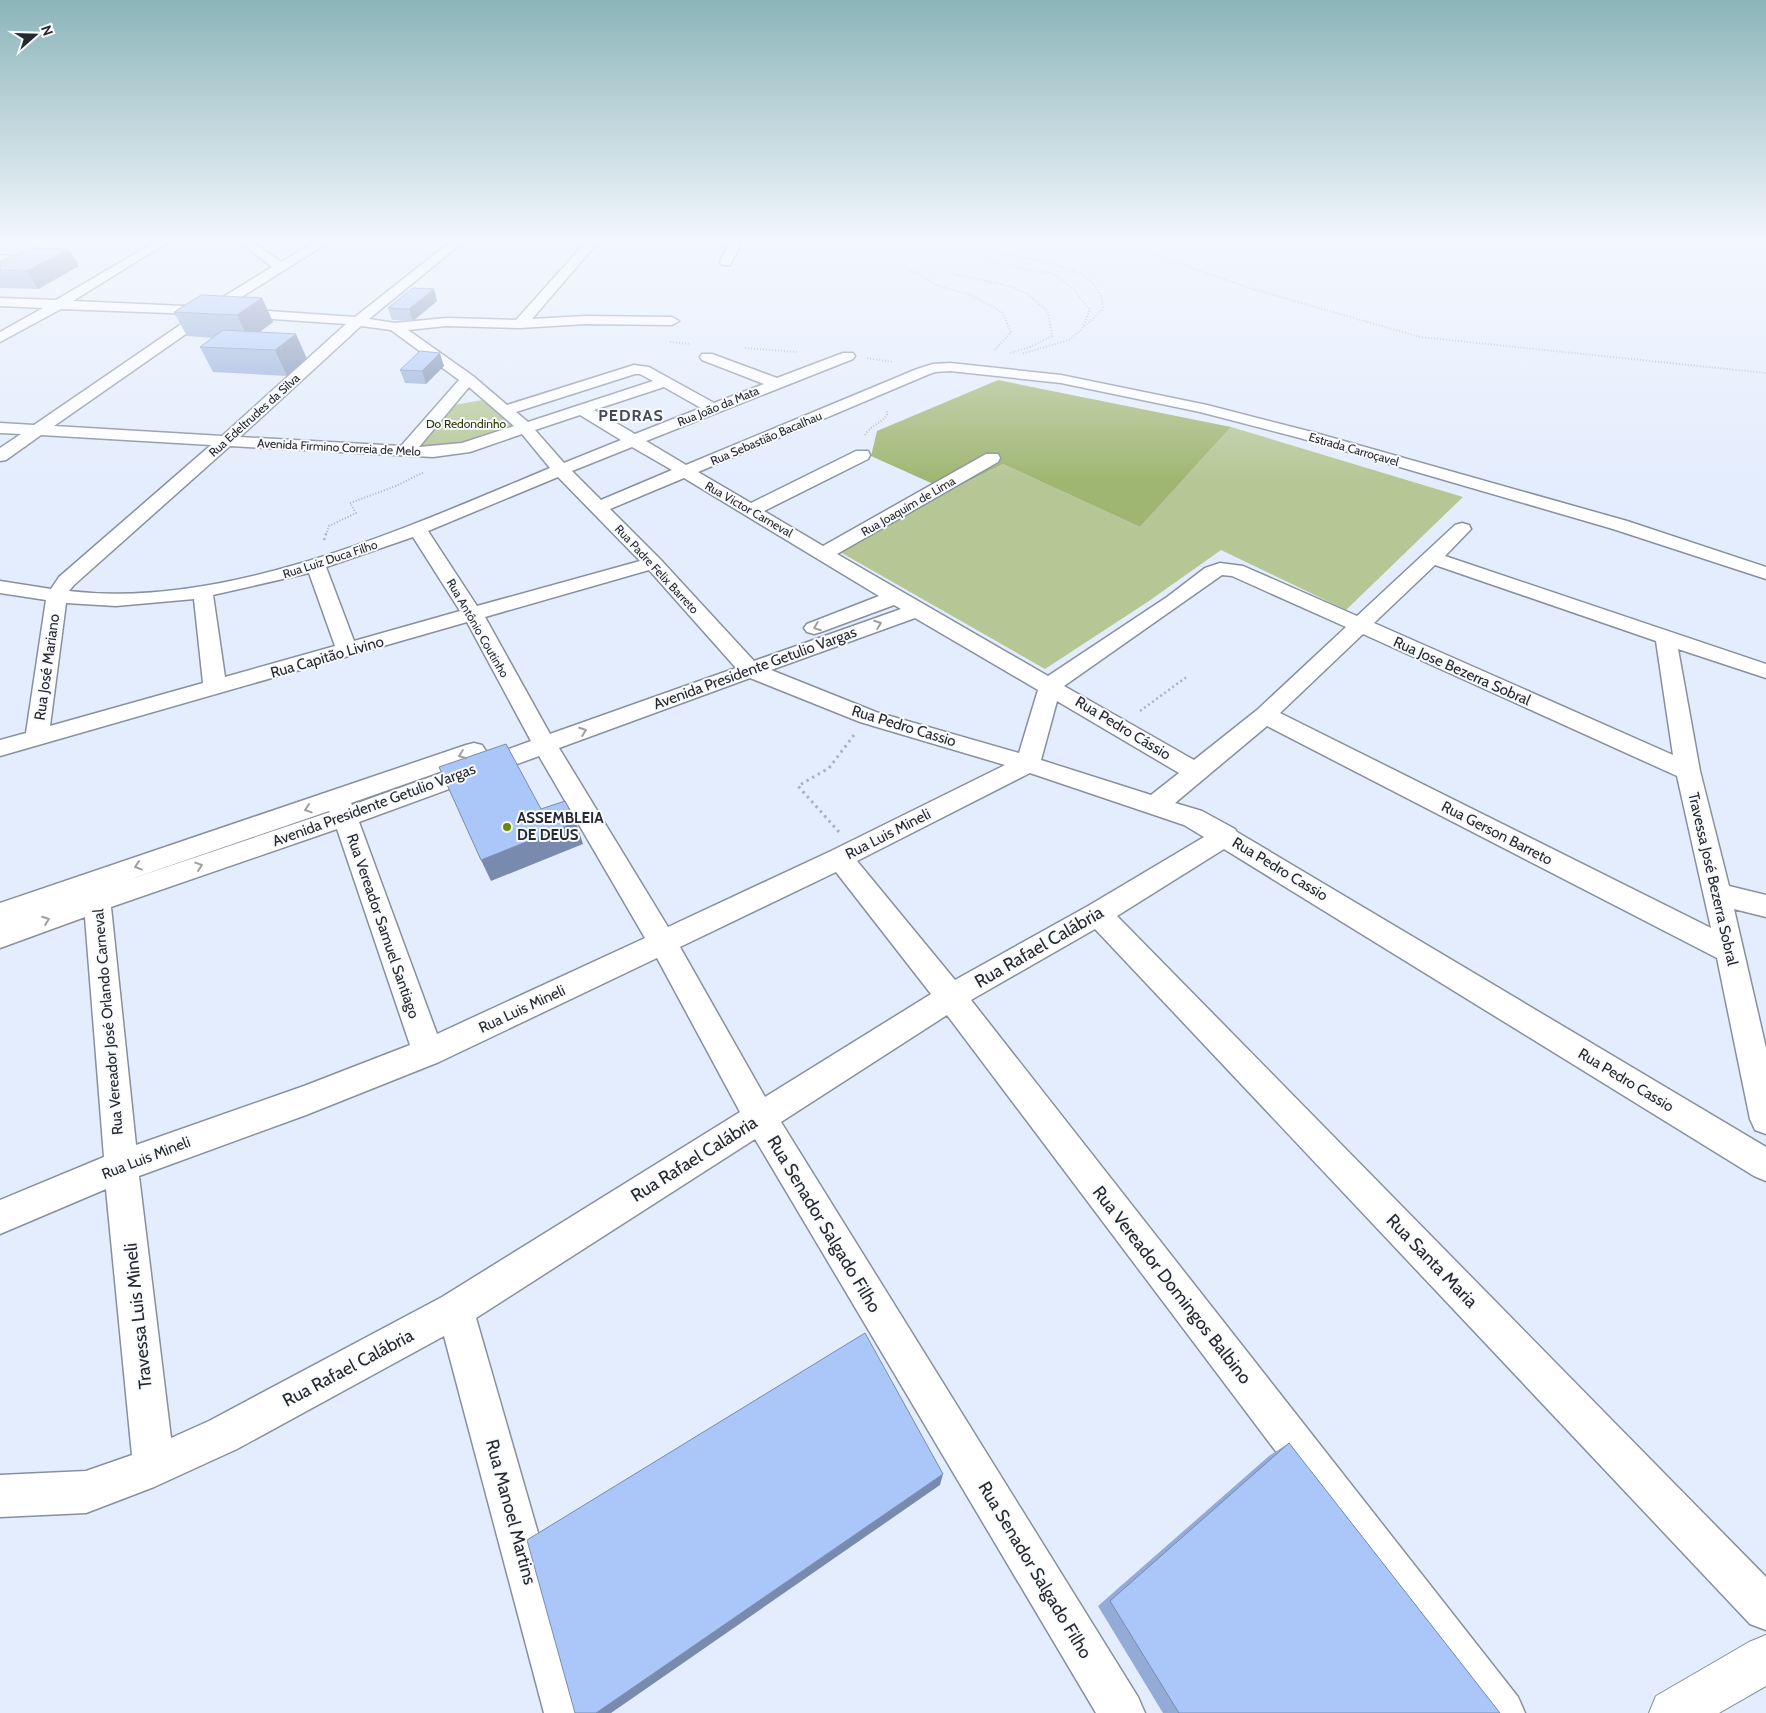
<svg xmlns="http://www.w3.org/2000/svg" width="1766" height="1713" viewBox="0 0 1766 1713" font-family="Cabin,sans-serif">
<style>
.green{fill:#b5c795}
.water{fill:#9fb672}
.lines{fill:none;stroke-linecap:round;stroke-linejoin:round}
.street-casing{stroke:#88909e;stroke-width:3}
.secondary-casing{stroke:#88909e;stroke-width:2}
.path-far2{stroke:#abb2bf;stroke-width:2;stroke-dasharray:1 2;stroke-linecap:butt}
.path-far1{stroke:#abb2bf;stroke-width:2.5;stroke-dasharray:2 3;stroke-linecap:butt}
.path{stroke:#abb2bf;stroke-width:3;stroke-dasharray:2.5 4;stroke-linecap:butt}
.street{fill:#fff;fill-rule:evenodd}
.secondary{fill:#fff;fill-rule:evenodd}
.wall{fill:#93abd6}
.shaded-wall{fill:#788bae}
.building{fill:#abc7f9;stroke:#788bae}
.oneway{stroke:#9d9fa1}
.poi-dot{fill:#6a8904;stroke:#f8fafd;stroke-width:2}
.labels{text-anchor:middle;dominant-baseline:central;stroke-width:4;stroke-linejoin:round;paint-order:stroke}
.far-street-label{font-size:12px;fill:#26292f;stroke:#f8fafd}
.far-park-label{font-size:12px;fill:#283601;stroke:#f8fafd}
.street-label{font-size:15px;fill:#26292f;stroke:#f8fafd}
.poi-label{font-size:15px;font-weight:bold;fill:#26292f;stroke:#f8fafd;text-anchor:start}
.far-district-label{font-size:16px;font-weight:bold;letter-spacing:1px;fill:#444b57;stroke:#f8fafd}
.near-street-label{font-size:18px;fill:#26292f;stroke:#f8fafd}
</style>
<rect width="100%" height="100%" fill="#e4edfd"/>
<path class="green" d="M488 399 520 427 450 447 415 448 454 405Z
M1231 427 1463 497 1346 610 1221 550 1149 601 1045 669 840 552 949 491 1003 464 1140 527Z"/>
<path class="water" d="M998 380 1231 427 1140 527 1003 464 949 491 871 456 877 431Z"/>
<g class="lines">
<g class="street-casing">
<path id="street" d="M155 242H168L73 301 207 307 272 267 240 242H253L281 262 315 242H328L326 244 224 308 355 317 450 242H463L369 319 395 323 446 318 516 320 586 242H598L532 319 585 316 672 317 679 321 672 325 585 324 520 328 446 326 408 330 473 376 507 405 634 365 649 367 714 403 764 384 702 360 700 357 702 354H712L777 378 843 353H853L855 356 853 359 646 441 686 465 917 369 933 364 950 363 1061 375 1207 405 1312 432 1627 521 1766 567V579L1613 529 1300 438 1200 412 1061 383 950 371 935 372 927 375 698 472 751 503 856 451H868L870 455 868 459 764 511 823 546 986 454H998L1000 458 998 462 837 554 1048 676 1167 597 1205 568 1220 563 1243 566 1357 616 1455 525 1462 523 1469 525 1471 529 1445 556 1766 664V678L1678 649 1700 771 1729 886 1766 895V917L1734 909 1766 1048V1134L1755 1130 1750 1119 1717 958 1267 726 1175 803 1202 811 1235 829 1237 832 1766 1147V1181L1754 1176 1224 849 1117 916 1766 1577V1630L1750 1624 1095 929 971 1000 1518 1697 1525 1713H1473L947 1015 781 1122 1138 1697 1145 1713H1096L755 1139 476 1318 590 1713H544L444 1336 237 1449 154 1487 86 1513 0 1517V1475L86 1471 132 1455 106 1189 0 1234V1200L104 1157 85 917 0 948V925L10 922 0 925V903L466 745 474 743 482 745 486 751 482 757 351 803 352 805 531 741 467 622 0 756V740L26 733 46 600 0 593V581L51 589 59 577 211 445 41 435 6 460 0 461V448L21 434 0 433V423L34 425 196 314 61 309 0 342V332L43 308 0 306V298L56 300ZM213 315 346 324 222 436 54 426ZM361 326 391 330 459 380 401 446 240 437ZM635 374H640L653 381 528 422 516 412ZM469 387 514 426 462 443 419 447ZM664 387 701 408 635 434 594 410ZM580 415 621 440 564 463 535 430ZM522 434 550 468C408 527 227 610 69 591L74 585 230 446 433 457 470 452ZM632 447 672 470 601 500 572 471ZM558 477 640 561 477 606 428 531ZM684 478 879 596 807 624 804 628 807 632 814 634 821 632 894 605 901 609 754 661 660 559 610 509ZM413 537 460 611 354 641 326 567ZM1435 565 1656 641 1673 755 1374 623ZM649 570 736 668 550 734 485 617ZM309 573 335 646 225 677 213 595ZM1222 575 1232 576 1346 627 1257 710 1194 760 1064 686ZM194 599 203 683 50 726 66 603 116 606ZM915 618 1038 690 1019 753 876 712 771 670ZM1363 634 1677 776 1711 928 1280 713ZM750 678 860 722 1005 765 831 851 668 927 559 748ZM1057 701 1179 773 1151 795 1041 760ZM539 756 645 938 437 1034 359 822ZM1030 773 1184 825 1204 837 1088 906 955 980 857 861ZM329 811 330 812 125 881ZM337 829 410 1045 304 1086 136 1145 111 907ZM836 872 931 994 765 1097 680 947ZM657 958 740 1112 442 1297 209 1421 171 1438 139 1176 306 1115 439 1062Z
M730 242H742L730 265H722L720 262Z
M0 255 29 258 33 264 26 272 0 284V275L20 264 0 263Z"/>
</g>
<g class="secondary-casing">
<path id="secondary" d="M1766 1635V1686L1719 1713H1649L1656 1696 1749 1642Z"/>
</g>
<path class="path-far2" d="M1119 242 1249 288 1420 337 1766 373
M990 250C1012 256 1072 265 1088 279 1097 287 1103 297 1103 309L1084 327
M990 262 1054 274 1073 289 1090 310 1082 329 1069 340 1021 354
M910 271 919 273 935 285 971 295 1002 312 1011 332 994 351
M953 274 1010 286 1028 294 1048 312 1052 336 1030 347 1010 353
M670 342 691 344
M745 348 798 352
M867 358 893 362
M865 435C872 424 883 423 888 413L885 410
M327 532 329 526 356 513 350 503 396 486 424 472"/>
<path class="path-far1" d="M324 540 327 531
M1140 711 1188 676"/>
<path class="path" d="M839 832 798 786 829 768 854 735"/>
<use href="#street" class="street"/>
<use href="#secondary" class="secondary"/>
</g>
<path class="wall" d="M69 249 79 266 38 289 0 288V262Z
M262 298 273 322 259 332 307 359 287 376 213 372 200 347 213 338 187 336 174 312Z
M437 301 413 321 392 320 388 308Z
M444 366 426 384 405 383 400 370Z
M1289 1443 1500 1713H1163L1098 1606 1269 1456Z"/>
<path class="shaded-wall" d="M69 249 79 266 38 289 27 271Z
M434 289 437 301 413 321 409 309Z
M262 298 273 322 249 340 237 315Z
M296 334 307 359 287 376 275 350Z
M440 353 444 366 426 384 422 371Z
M576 822 583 844 491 881 481 860Z
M943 1474 940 1485 611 1713H596Z"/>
<path class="building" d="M29 248 69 249 27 271 0 270V262Z
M413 288 434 289 409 309 388 308Z
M201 295 262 298 237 315 174 312Z
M223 330 296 334 275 350 200 347Z
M420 351 440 353 422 371 400 370Z
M506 744 541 809 565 801 576 822 481 860 439 767Z
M865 1333 943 1474 596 1713H575L527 1540Z
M1289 1443 1500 1713H1179L1110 1601Z"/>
<defs><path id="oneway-chevron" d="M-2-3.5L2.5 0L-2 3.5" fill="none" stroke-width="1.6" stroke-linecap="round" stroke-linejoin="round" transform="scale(1.25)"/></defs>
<g class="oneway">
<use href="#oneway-chevron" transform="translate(878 624) rotate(-20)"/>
<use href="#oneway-chevron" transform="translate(817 627) rotate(159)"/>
<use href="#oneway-chevron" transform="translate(583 731) rotate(-20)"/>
<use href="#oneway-chevron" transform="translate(462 755) rotate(160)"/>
<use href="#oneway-chevron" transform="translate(308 809) rotate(162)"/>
<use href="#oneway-chevron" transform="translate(138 866) rotate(162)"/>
<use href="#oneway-chevron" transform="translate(199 866) rotate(-19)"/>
<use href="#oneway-chevron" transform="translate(46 920) rotate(-20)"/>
</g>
<linearGradient id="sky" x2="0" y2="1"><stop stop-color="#8bb5b9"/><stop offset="0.5" stop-color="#f3f7fe"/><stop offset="1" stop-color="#f3f7fe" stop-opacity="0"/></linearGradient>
<rect width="1766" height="481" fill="url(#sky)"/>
<circle class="poi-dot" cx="507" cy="827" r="5"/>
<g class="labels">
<g class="far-street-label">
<text transform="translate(718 406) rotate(-22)">Rua João da Mata</text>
<text transform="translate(254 415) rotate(-42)">Rua Edeltrudes da Silva</text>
<text transform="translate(766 438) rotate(-23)">Rua Sebastião Bacalhau</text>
<text transform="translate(339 447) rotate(3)">Avenida Firmino Correia de Melo</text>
<text transform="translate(1354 449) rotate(16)">Estrada Carroçavel</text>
<text transform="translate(908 506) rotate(-30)">Rua Joaquim de Lima</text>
<text transform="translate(749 509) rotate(30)">Rua Victor Carneval</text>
<text transform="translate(330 559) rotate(-18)">Rua Luiz Duca Filho</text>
<text transform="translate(657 569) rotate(47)">Rua Padre Felix Barreto</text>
<text transform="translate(478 628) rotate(60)">Rua Antônio Coutinho</text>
</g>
<g class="far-park-label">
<text x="466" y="423">Do Redondinho</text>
</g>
<g class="street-label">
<text transform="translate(327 657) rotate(-16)">Rua Capitão Livino</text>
<text transform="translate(47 667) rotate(-82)">Rua José Mariano</text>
<text transform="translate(755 668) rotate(-20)">Avenida Presidente Getulio Vargas</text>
<text transform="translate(1462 671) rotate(24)">Rua Jose Bezerra Sobral</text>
<text transform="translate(904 726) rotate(17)">Rua Pedro Cassio</text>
<text transform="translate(1123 728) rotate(31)">Rua Pedro Cássio</text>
<text transform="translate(374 805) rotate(-20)">Avenida Presidente Getulio Vargas</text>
<text transform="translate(1497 833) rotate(27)">Rua Gerson Barreto</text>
<text transform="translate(888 834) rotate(-27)">Rua Luis Mineli</text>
<text transform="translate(1280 869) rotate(31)">Rua Pedro Cassio</text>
<text transform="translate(1713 879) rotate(77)">Travessa José Bezerra Sobral</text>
<text transform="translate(383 926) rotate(71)">Rua Vereador Samuel Santiago</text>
<text transform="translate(522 1009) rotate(-25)">Rua Luis Mineli</text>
<text transform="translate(108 1022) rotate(-95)">Rua Vereador José Orlando Carneval</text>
<text transform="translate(1626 1080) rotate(31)">Rua Pedro Cassio</text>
<text transform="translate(146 1158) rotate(-21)">Rua Luis Mineli</text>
</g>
<g class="poi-label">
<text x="517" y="818">ASSEMBLEIA<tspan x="517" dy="17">DE DEUS</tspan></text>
</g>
<g class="far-district-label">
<text x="631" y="415">PEDRAS</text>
</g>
<g class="near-street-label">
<text transform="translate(1039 947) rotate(-30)">Rua Rafael Calábria</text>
<text transform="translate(694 1159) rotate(-32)">Rua Rafael Calábria</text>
<text transform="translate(824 1224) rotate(59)">Rua Senador Salgado Filho</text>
<text transform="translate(1432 1261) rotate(46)">Rua Santa Maria</text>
<text transform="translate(1172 1285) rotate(52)">Rua Vereador Domingos Balbino</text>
<text transform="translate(138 1316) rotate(-96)">Travessa Luis Mineli</text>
<text transform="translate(348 1368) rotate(-28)">Rua Rafael Calábria</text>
<text transform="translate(511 1512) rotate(75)">Rua Manoel Martins</text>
<text transform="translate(1035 1570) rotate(59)">Rua Senador Salgado Filho</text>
</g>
</g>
<g transform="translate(35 35) rotate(70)" stroke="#f8fafd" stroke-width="4" paint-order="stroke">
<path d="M0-4L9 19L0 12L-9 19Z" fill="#26292f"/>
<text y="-8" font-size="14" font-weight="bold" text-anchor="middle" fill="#26292f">N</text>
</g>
</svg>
